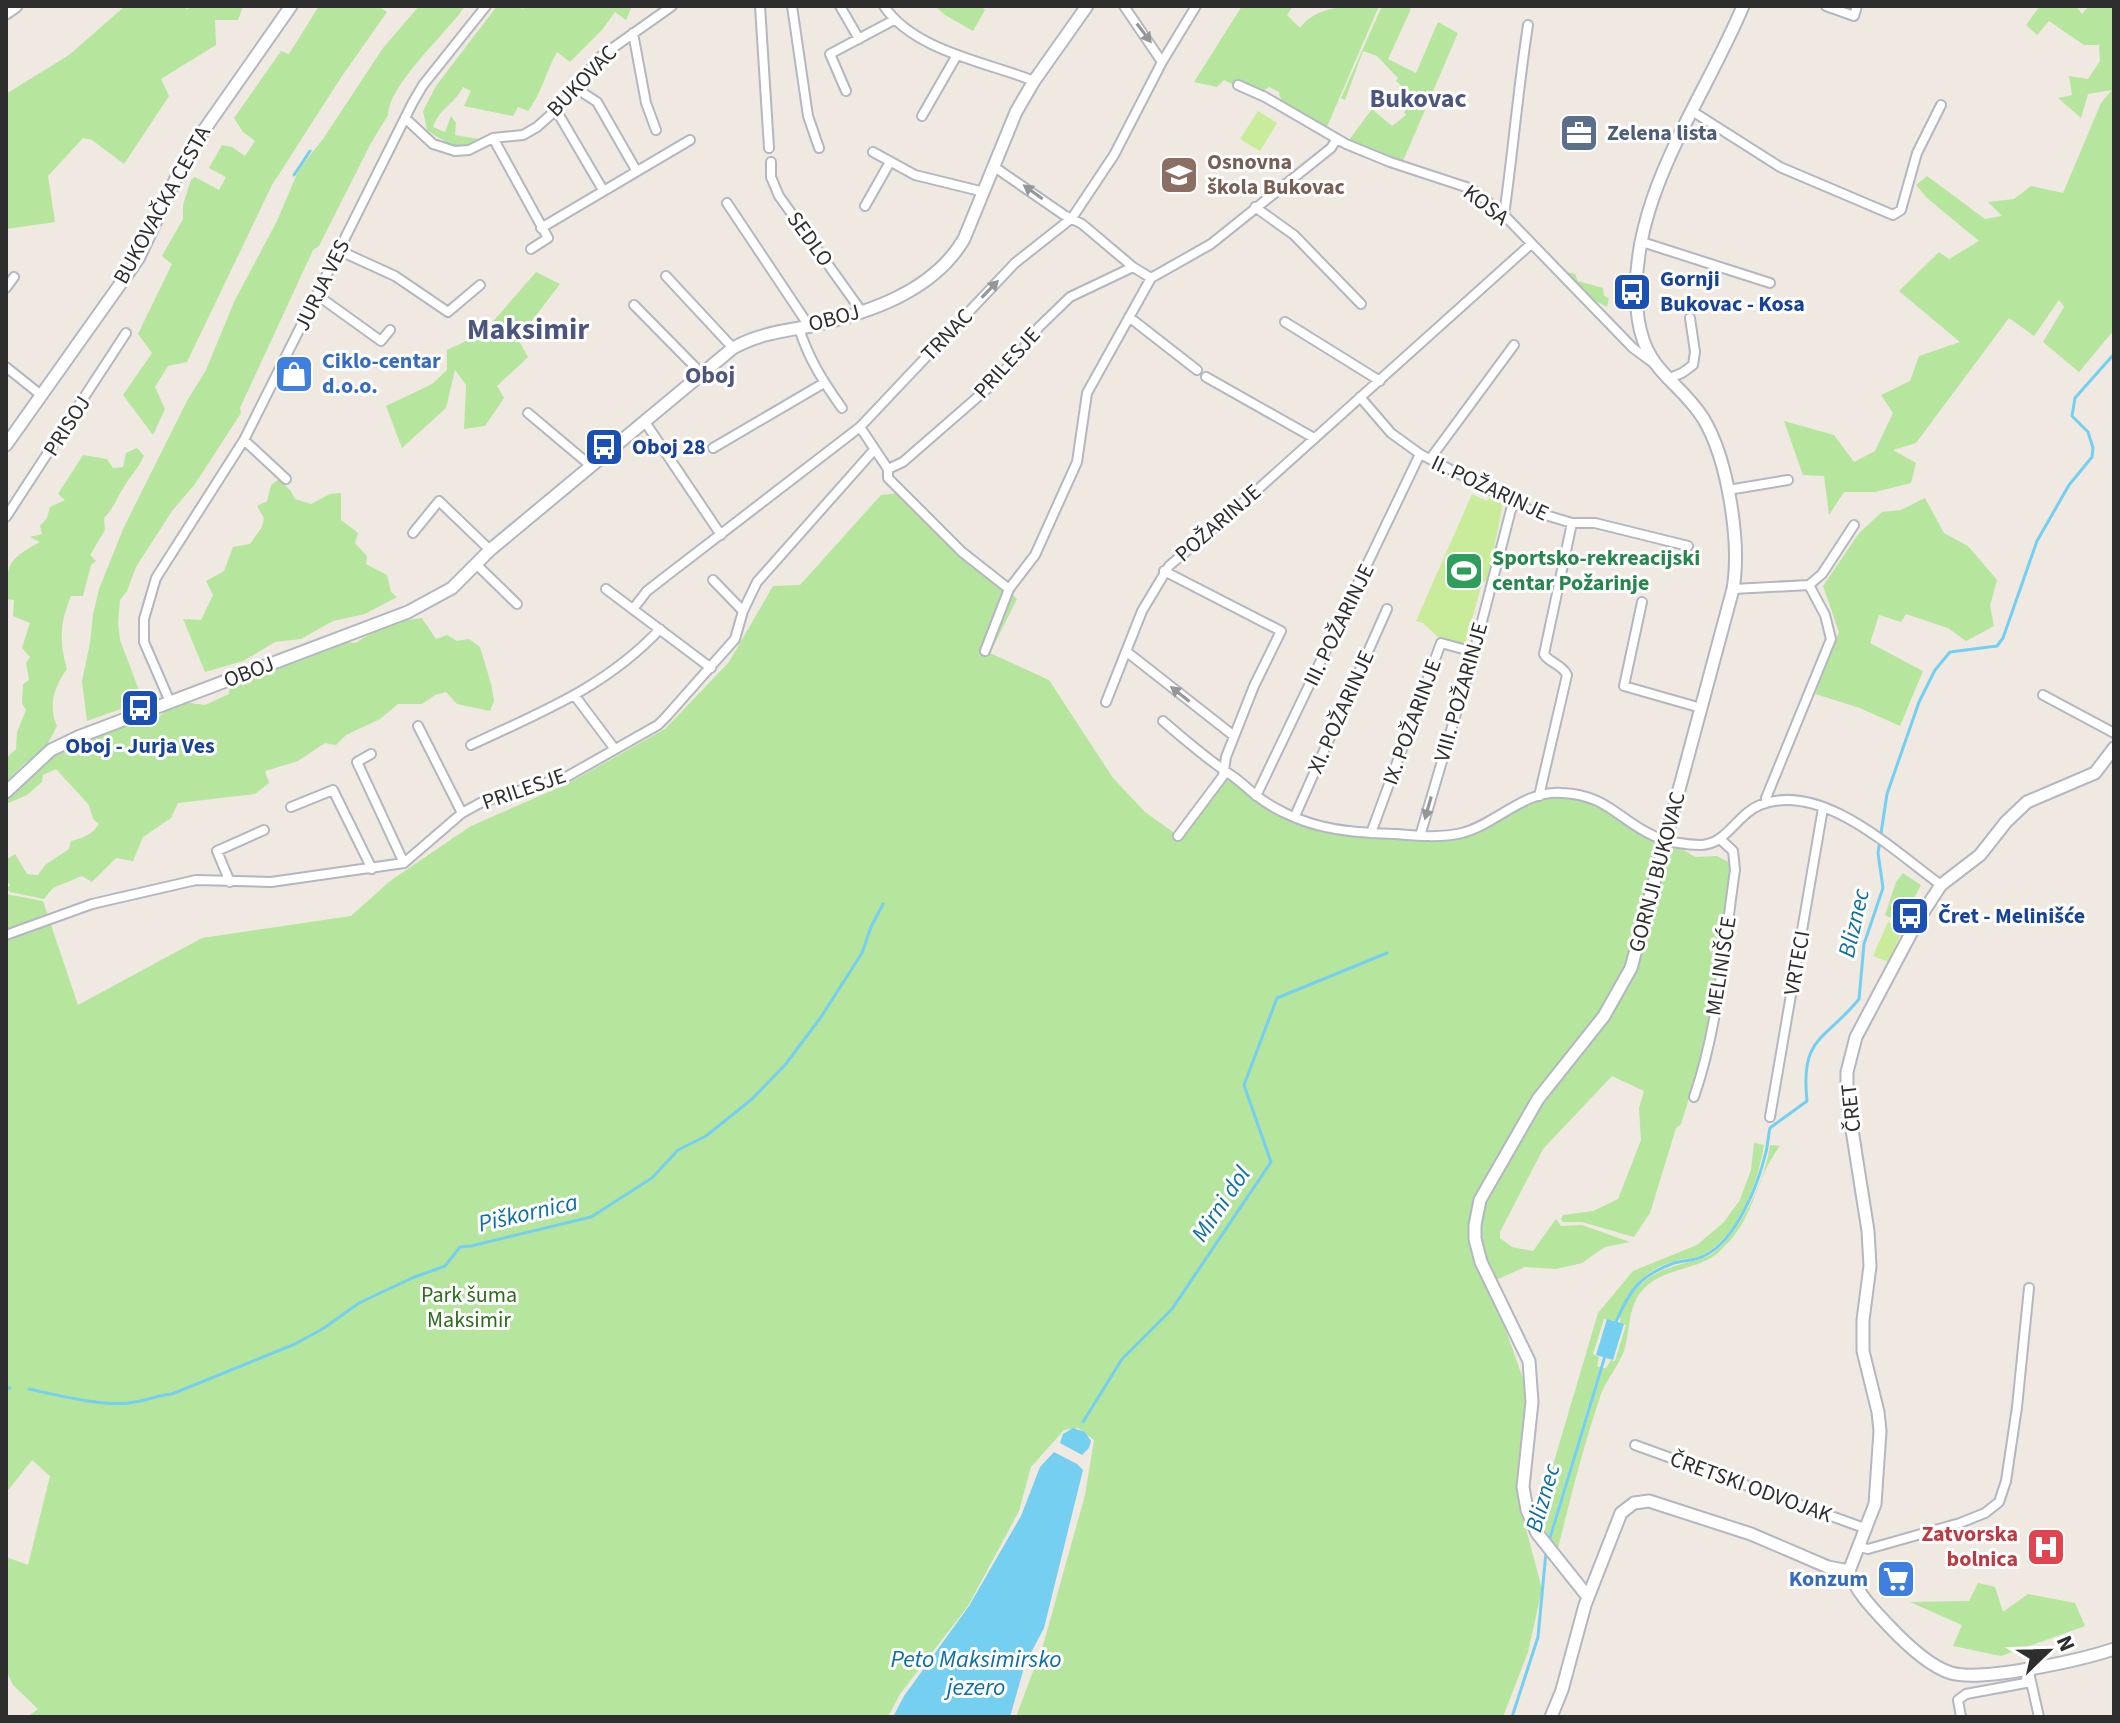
<svg xmlns="http://www.w3.org/2000/svg" width="2120" height="1723" viewBox="0 0 2120 1723" font-family="'Source Sans 3',sans-serif">
<style>
.green{fill:#b6e59e}
.pitch{fill:#c9ec9a}
.water{fill:#75cff0}
.lines{fill:none;stroke-linecap:round;stroke-linejoin:round}
.stream{stroke:#75cff0;stroke-width:3}
.street-casing{stroke:#b4b7c1;stroke-width:12}
.secondary-casing{stroke:#b4b7c1;stroke-width:15}
.street{stroke:#fff;stroke-width:8}
.secondary{stroke:#fff;stroke-width:11}
.oneway{fill:#969696}
.labels{text-anchor:middle;dominant-baseline:central;stroke-width:6;stroke-linejoin:round;paint-order:stroke}
.street-label{font-size:22px;fill:#2e2e2e;stroke:#fff}
.service-label{font-size:22px;font-weight:bold;fill:#4e5e75;stroke:#fff;text-anchor:start}
.education-label{font-size:22px;font-weight:bold;fill:#785e54;stroke:#fff;text-anchor:start}
.transit-label{font-size:22px;font-weight:bold;fill:#164399;stroke:#fff;text-anchor:start}
.shop-label{font-size:22px;font-weight:bold;fill:#366cbe;stroke:#fff;text-anchor:start}
.leisure-label{font-size:22px;font-weight:bold;fill:#27864d;stroke:#fff;text-anchor:start}
.park-label{font-size:22px;fill:#2c6e1b;stroke:#fff}
.health-label{font-size:22px;font-weight:bold;fill:#be3a42;stroke:#fff;text-anchor:end}
.neighbourhood-label{font-size:24px;font-weight:bold;fill:#4d5680;stroke:#fff}
.water-label{font-size:24px;font-style:italic;fill:#0d6fa3;stroke:#fff}
.quarter-label{font-size:26px;font-weight:bold;fill:#4d5680;stroke:#fff}
.district-label{font-size:30px;font-weight:bold;fill:#4d5680;stroke:#fff}
</style>
<rect width="100%" height="100%" fill="#efe9e1"/>
<path class="green" d="M125 6H181L187 9 196 6H243L238 20H215L216 45 161 79 169 96 124 164 92 140 83 138 48 176 55 222 6 229V94L69 55Z
M319 6H378L387 12 342 76 272 185 187 362 168 366 155 387 165 409 153 435 123 395 152 353 138 334 172 264 162 256 183 219V205L191 180 195 177 219 190 226 177 209 168 222 145 232 147 245 156 255 141 243 132 234 118 281 51 289 54Z
M419 6H465C447 33 389 84 388 115L371 143 319 246 313 250 240 408 241 413 195 484 172 511 136 567 127 591 120 600 118 623 120 640 143 701 87 721 82 681 90 643 93 615 99 589 124 527 187 401 206 370 234 302 277 221 299 169 323 139 383 48Z
M497 6H518L523 9 525 6H632L626 20 615 12 602 30 570 62 557 52C546 71 542 93 528 111L518 107 513 116 464 106 471 91 463 87C453 106 441 106 433 127L445 132 451 116 456 123 455 135 479 139C458 152 446 143 427 130L423 111 436 86Z
M935 6H981L985 10 973 31 945 15Z
M1242 6H1293L1287 15 1300 28C1317 4 1353 6 1379 6L1326 129C1310 120 1281 111 1279 92L1269 87 1262 92 1257 89 1253 95 1224 80 1217 87 1194 82Z
M1382 6H1406L1411 9 1388 59 1416 73 1438 22 1458 33 1403 161 1349 140 1372 109 1392 126 1406 115 1404 112 1410 104 1405 99 1410 93 1396 81 1398 78 1377 56 1363 51 1345 100 1341 98Z
M2040 6H2076L2082 14 2089 6H2114V330L2079 372 2043 342 2064 307 2059 300 2034 336 2009 318 1916 443 1893 450 1916 463 1911 483 1875 492H1844L1829 515 1824 476 1803 475 1784 421 1834 435 1854 462 1875 451 1893 413 1881 395 1910 381 1919 356 1960 342 1899 291 1939 252 1949 259 1979 241 1927 198 1916 185 1927 176 1985 219 2002 216 1988 202 2014 199 2031 186 2063 193 2101 103 2112 90 2088 94 2081 118 2058 98 2072 95 2069 76 2088 79 2100 61 2099 45H2084L2049 21 2037 35 2026 25Z
M536 272 560 284 518 339 528 357 497 386 504 398 485 426 464 429 466 385 455 370 446 408 402 448 386 406 432 384 447 370V350L483 333Z
M1567 272 1575 274 1578 281 1603 288 1604 296 1609 298 1607 307 1585 295Z
M137 448 144 456C137 470 129 478 122 490 116 500 113 509 104 518L105 530 90 555 96 561 91 565 83 596H71C60 621 59 642 67 669 54 686 48 707 57 726L45 749 24 764 6 782V758L16 749 17 732 26 710 22 703 23 684 29 680 26 663 30 657 22 648 30 623 13 616 14 600 6 599C6 563 9 559 40 542L30 537 42 534 40 526 47 518 50 507 65 500 58 494 83 455 107 459 113 468 123 467 126 453Z
M279 479 291 491 295 499 311 504 330 494 341 493V520L358 533 355 543 367 556 366 564 387 575 391 592 397 597 365 614 333 621 301 639 275 642 243 661 205 672 183 619 201 620 213 595 206 581 224 571 233 547 250 544 262 527 264 518 257 506 267 501 271 485Z
M909 492 1017 599 990 653 1049 680 1113 778 1145 812 1180 837 1222 783 1231 778 1254 798 1332 831 1394 839 1461 836 1539 800 1570 797 1597 803 1613 812 1657 844 1681 848 1695 857 1717 856 1732 864 1703 1054 1681 1124 1676 1128 1650 1213 1634 1237 1582 1222H1563L1561 1219 1563 1215 1593 1211 1618 1199 1641 1140 1639 1108 1644 1091 1612 1076 1543 1149 1500 1232V1238L1512 1247 1533 1251 1556 1219 1561 1226 1582 1225 1630 1242 1605 1247 1582 1263 1556 1269 1525 1267 1489 1283 1531 1401 1516 1491 1542 1589 1528 1652 1503 1717H1016L1044 1642 1085 1495 1094 1440 1078 1428 1064 1430 1031 1467 1019 1511 968 1606 900 1694 888 1717H27L38 1709 13 1685 6 1670V1557L28 1565 50 1476 32 1460 6 1493V894L43 901 78 1005 202 938 351 916 390 881 471 826 567 784 665 729 729 662 773 586 800 585 881 495Z
M1925 498 1944 533 1968 546 1997 580 1990 606 1994 626 1966 641 1948 628 1906 614 1901 622 1879 615 1870 643 1923 671 1900 726 1860 708 1815 694 1839 632 1823 586 1859 533 1882 512 1901 510Z
M422 618 436 639 447 635 457 641 469 639 480 647 491 684 494 701 490 711 457 704 446 692 435 695 422 704H398L380 719 346 735 336 745 325 743 298 761 265 771 269 783 255 794 178 803 171 818 143 837 133 861 116 858 92 882 82 876 53 888 44 899 10 892 6 888 10 886 6 878V860L15 854 27 874 38 875 45 865 69 849 71 841C83 838 92 835 99 824L93 819 89 805 56 769 43 775 42 782 27 795 6 804 11 793 41 764 70 745 82 742 90 736 116 723 159 717 169 707 184 702 205 705 229 694 230 682 334 641 356 643C377 628 396 621 422 618Z
M1903 873 1921 885 1901 923 1885 915 1896 882Z
M1754 1143 1764 1145C1758 1182 1741 1230 1708 1252 1699 1258 1689 1258 1679 1260 1642 1269 1630 1289 1615 1321L1604 1319 1593 1354 1599 1357 1597 1366 1600 1367 1549 1536 1537 1519 1598 1313 1633 1271 1697 1245 1724 1222 1740 1200 1751 1170Z
M1770 1145 1780 1146C1753 1181 1757 1217 1720 1251 1698 1272 1661 1266 1640 1293 1628 1309 1630 1332 1624 1351 1618 1366 1607 1379 1601 1394 1584 1444 1571 1496 1558 1548L1551 1539 1602 1368H1606L1611 1360 1615 1361 1626 1325 1620 1323C1619 1314 1624 1308 1628 1300 1640 1281 1656 1271 1678 1265 1690 1261 1702 1261 1713 1253 1740 1233 1766 1179 1770 1145Z
M1978 1583 1995 1587 2003 1612 2028 1594 2075 1603 2085 1626 2001 1656 1953 1646 1962 1625 1910 1602 1969 1601Z"/>
<path class="pitch" d="M1258 111 1277 123 1260 151 1240 139Z
M1472 494 1487 501 1490 496 1503 503 1488 580 1482 583 1466 641 1468 647 1441 640 1423 623 1416 621Z
M1888 922 1903 929 1888 962 1873 956Z"/>
<path class="water" d="M1607 1319 1624 1324 1613 1360 1596 1355Z
M1073 1428 1085 1432 1091 1441 1089 1448 1082 1455 1060 1443 1063 1434Z
M1054 1452 1077 1464 1083 1470 1044 1628 1025 1664 1010 1717H893L904 1696 969 1606 1021 1516 1040 1467Z"/>
<g class="lines">
<path class="stream" d="M294 175 310 151
M1616 1322C1630 1290 1639 1276 1674 1263 1683 1260 1695 1261 1704 1256 1737 1240 1758 1185 1766 1152 1768 1144 1768 1136 1770 1128L1807 1101C1800 1036 1825 1041 1859 999L1864 944 1883 888 1878 853 1887 794 1919 702 1935 670 1950 652 1997 646 2003 638 2037 541 2069 485 2092 457 2093 448 2088 432 2072 416 2075 398 2114 354
M6 1388H10
M29 1389C57 1395 107 1408 135 1402 148 1400 159 1395 172 1394L295 1344 324 1328 359 1303 412 1278 445 1266 460 1247 471 1246 591 1217 652 1178 678 1150 706 1136 752 1099 785 1065 821 1017 862 953 871 927 883 904
M1083 1422 1122 1359 1172 1309 1271 1162 1244 1085 1277 998 1387 953
M1549 1541 1605 1356
M1512 1717 1538 1637 1546 1552"/>
<g class="street-casing">
<path id="street" d="M760 6 769 148
M792 6 808 116 819 148
M840 6 859 39
M884 6C914 51 987 62 1034 81
M1124 6 1162 62
M1826 6 1854 16 1857 6
M633 33 646 103 656 130
M1238 85 1265 97 1346 144 1390 162 1472 189 1504 215 1633 348 1652 362
M574 87 597 102 636 170
M846 91 830 54 894 20
M556 110 603 190
M1692 111 1780 167 1893 215 1901 210 1917 153 1941 105
M922 116 957 55
M405 118 433 144 455 151 469 150 493 138 523 135 537 127 556 110 600 57 672 6
M493 138 548 238 531 249
M873 152 915 175 984 192
M771 162V177L779 196 862 312
M993 166 1064 215 1082 224 1133 267 1151 278
M727 203 809 326
M865 206 890 162
M1255 207 1294 235 1361 304
M1504 215C1513 152 1518 89 1528 25
M541 228 690 140
M1642 242 1770 283
M338 250 395 276 448 312 480 285
M666 276 733 348
M6 288 14 277
M317 295 381 341 390 330
M634 305 702 374
M1129 317 1197 370
M1285 322 1380 381
M799 328C808 358 824 383 842 408
M6 367 41 395
M1206 377 1314 438
M1667 379 1682 373 1693 365 1695 352 1690 318
M1360 397 1391 433 1420 454 1532 511 1572 523H1595L1688 546
M528 413 591 466
M645 422 721 535
M860 427 888 469V478L962 552 1009 589
M244 440 286 479
M713 448 824 383
M1430 459 1514 345
M888 469 903 462 988 388 1018 356 1039 327 1070 297 1133 267
M1728 490 1788 480
M6 517 126 333
M413 533 439 501 490 550
M477 565 517 604
M1164 571 1281 631 1254 686 1226 757 1223 776 1178 836
M713 580 743 611
M606 589 711 668
M1733 589 1809 585 1822 574 1854 525
M1642 602 1624 686 1701 708
M633 609 647 591 665 577 860 427 1015 263 1072 218 1114 155 1162 62 1196 6
M985 651 1009 589 1035 555 1077 462 1087 393 1151 278 1211 244 1331 148 1336 140
M1127 652 1234 736
M2043 695 2114 733
M575 696 614 748
M170 702 144 642V619L156 578 244 440 413 102 423 85 486 6
M1106 702 1142 611 1169 566 1236 509 1531 244
M1163 721C1186 741 1208 760 1234 777 1242 783 1249 790 1257 796 1273 809 1298 820 1317 825 1342 832 1370 833 1396 834 1417 836 1441 838 1462 833 1497 824 1523 790 1562 793 1608 795 1618 820 1654 836 1666 842 1688 845 1701 845 1727 844 1737 814 1760 805 1822 780 1895 852 1941 885
M418 726 462 813
M471 745C541 712 606 687 660 629
M371 754 357 762 404 863
M1256 796 1420 454
M1539 796 1567 675C1562 664 1549 663 1544 654L1572 523
M1766 803V798L1831 639 1825 615 1809 585
M291 807 333 790 372 869
M1295 816 1387 609
M1371 833 1441 643 1474 652
M1420 836 1474 652 1513 502
M230 882 217 851 264 830
M6 935 92 904 196 880 271 882 404 863 462 813 482 802 568 776 658 725 666 717 735 639 743 611 757 582 874 450
M1694 1097C1719 1025 1724 945 1735 870L1733 851 1720 839
M1770 1117 1823 808
M1635 1445 1867 1529
M1859 1547 1868 1549 1960 1523 1985 1513 1999 1502 2006 1481 2017 1407 2029 1288
M2028 1668 2039 1717
M1961 1717 1958 1700 1966 1694 2031 1682"/>
</g>
<g class="secondary-casing">
<path id="secondary" d="M6 13 16 6
M6 445 138 259 188 153 291 6
M6 792 51 750 78 737 408 612 452 588 490 550 733 348C758 334 783 331 811 326 868 313 933 292 964 239L1016 112 1034 81 1087 6
M1849 1571 1875 1504 1880 1431 1878 1412 1863 1351V1320L1870 1266 1868 1231 1847 1098V1072L1856 1037 1918 920 1941 885 1980 855 2006 822 2027 802 2095 773 2114 748
M1849 1571C1856 1592 1873 1609 1888 1625 1904 1642 1928 1666 1951 1673 1983 1682 2081 1660 2114 1649
M1588 1597 1537 1533 1527 1510 1523 1487 1532 1402 1529 1361 1481 1262 1475 1239V1225L1480 1200 1538 1099 1604 1016 1631 968 1733 589C1741 543 1728 459 1703 418 1677 378 1646 373 1638 318 1623 205 1702 105 1743 6
M1551 1717 1562 1690 1585 1605 1621 1513 1634 1503 1649 1501 1751 1534 1828 1567 1849 1571"/>
</g>
<use href="#street" class="street"/>
<use href="#secondary" class="secondary"/>
</g>
<defs><path id="oneway-solid" d="M-6-.8H1V-3.2L6.5 0L1 3.2V.8H-6Z" transform="scale(2)"/></defs>
<g class="oneway">
<use href="#oneway-solid" transform="translate(1144 33) rotate(53)"/>
<use href="#oneway-solid" transform="translate(1033 192) rotate(-144)"/>
<use href="#oneway-solid" transform="translate(990 289) rotate(-46)"/>
<use href="#oneway-solid" transform="translate(1180 694) rotate(-142)"/>
<use href="#oneway-solid" transform="translate(1428 808) rotate(106)"/>
</g>
<defs>
<g id="office-square" transform="scale(2)"><rect x="-9" y="-9" width="18" height="18" rx="4" fill="#5c6f8a" stroke="#fff"/><path d="M-6-3h4V-5.5h4V-3h4V5H-6ZM-1-4.5V-3h2v-1.5ZM-6 0V1H6V0Z" fill="#fff"/></g>
<g id="school-square" transform="scale(2)"><rect x="-9" y="-9" width="18" height="18" rx="4" fill="#8d6e63" stroke="#fff"/><path d="M0-5L7-2L0 1L-7-2ZM-4 1L0 2.5L4 1V4Q0 6-4 4Z" fill="#fff"/></g>
<g id="bus-square" transform="scale(2)"><rect x="-9" y="-9" width="18" height="18" rx="4" fill="#1a4fb4" stroke="#fff"/><path d="M-5-6H5V4H4V6H2V4H-2V6H-4V4H-5ZM-3.5-4V0h7V-4ZM-3.5 1.2v1.5H-2V1.2ZM2 1.2v1.5H3.5V1.2Z" fill="#fff"/></g>
<g id="shop-square" transform="scale(2)"><rect x="-9" y="-9" width="18" height="18" rx="4" fill="#3f7fe0" stroke="#fff"/><path d="M-5-2.5h2.3a2.7 3.5 0 0 1 5.4 0H5L5.5 6h-11ZM-1.5-2.5h3a1.5 2.3 0 0 0-3 0Z" fill="#fff"/></g>
<g id="stadium-square" transform="scale(2)"><rect x="-9" y="-9" width="18" height="18" rx="4" fill="#2e9e5b" stroke="#fff"/><path d="M0-5a6.5 5 0 1 0 0 10a6.5 5 0 1 0 0-10ZM-3.5-1.8h7v3.6h-7Z" fill="#fff"/></g>
<g id="hospital-square" transform="scale(2)"><rect x="-9" y="-9" width="18" height="18" rx="4" fill="#e0444e" stroke="#fff"/><path d="M-5-5h3v3.5h4V-5h3V5h-3V1.5h-4V5h-3Z" fill="#fff"/></g>
<g id="supermarket-square" transform="scale(2)"><rect x="-9" y="-9" width="18" height="18" rx="4" fill="#3f7fe0" stroke="#fff"/><path d="M-6-5.5h2.5l.6 2H6L4.5 2H-2.5L-4.4-4H-6ZM-1.5 3.2a1.3 1.3 0 1 0 .1 0ZM3 3.2a1.3 1.3 0 1 0 .1 0Z" fill="#fff"/></g>
</defs>
<g fill-rule="evenodd">
<use href="#office-square" x="1579" y="133"/>
<use href="#school-square" x="1179" y="175"/>
<use href="#bus-square" x="1632" y="292"/>
<use href="#shop-square" x="294" y="374"/>
<use href="#bus-square" x="604" y="447"/>
<use href="#stadium-square" x="1464" y="571"/>
<use href="#bus-square" x="140" y="708"/>
<use href="#bus-square" x="1910" y="916"/>
<use href="#hospital-square" x="2046" y="1547"/>
<use href="#supermarket-square" x="1896" y="1579"/>
</g>
<g class="labels">
<g class="street-label">
<text transform="translate(582 81) rotate(-46)">BUKOVAC</text>
<text transform="translate(162 205) rotate(-61)">BUKOVAČKA CESTA</text>
<text transform="translate(1486 205) rotate(38)">KOSA</text>
<text transform="translate(810 239) rotate(54)">SEDLO</text>
<text transform="translate(322 285) rotate(-64)">JURJA VES</text>
<text transform="translate(834 318) rotate(-15)">OBOJ</text>
<text transform="translate(947 335) rotate(-46)">TRNAC</text>
<text transform="translate(1007 363) rotate(-48)">PRILESJE</text>
<text transform="translate(67 426) rotate(-57)">PRISOJ</text>
<text transform="translate(1490 488) rotate(25)">II. POŽARINJE</text>
<text transform="translate(1218 523) rotate(-41)">POŽARINJE</text>
<text transform="translate(1339 625) rotate(-64)">III. POŽARINJE</text>
<text transform="translate(249 672) rotate(-21)">OBOJ</text>
<text transform="translate(1461 692) rotate(-74)">VIII. POŽARINJE</text>
<text transform="translate(1341 712) rotate(-66)">XI. POŽARINJE</text>
<text transform="translate(1412 722) rotate(-70)">IX. POŽARINJE</text>
<text transform="translate(524 789) rotate(-19)">PRILESJE</text>
<text transform="translate(1657 872) rotate(-75)">GORNJI BUKOVAC</text>
<text transform="translate(1797 963) rotate(-80)">VRTECI</text>
<text transform="translate(1721 966) rotate(-81)">MELINIŠĆE</text>
<text transform="translate(1851 1108) rotate(-96)">ČRET</text>
<text transform="translate(1751 1487) rotate(20)">ČRETSKI ODVOJAK</text>
</g>
<g class="service-label">
<text x="1607" y="133">Zelena lista</text>
</g>
<g class="education-label">
<text x="1207" y="162">Osnovna<tspan x="1207" dy="25">škola Bukovac</tspan></text>
</g>
<g class="transit-label">
<text x="1660" y="279">Gornji<tspan x="1660" dy="25">Bukovac - Kosa</tspan></text>
<text x="632" y="447">Oboj 28</text>
<text x="140" y="746" text-anchor="middle">Oboj - Jurja Ves</text>
<text x="1938" y="916">Čret - Melinišće</text>
</g>
<g class="shop-label">
<text x="322" y="361">Ciklo-centar<tspan x="322" dy="25">d.o.o.</tspan></text>
<text x="1868" y="1579" text-anchor="end">Konzum</text>
</g>
<g class="leisure-label">
<text x="1492" y="558">Sportsko-rekreacijski<tspan x="1492" dy="25">centar Požarinje</tspan></text>
</g>
<g class="park-label">
<text x="469" y="1295">Park šuma<tspan x="469" dy="25">Maksimir</tspan></text>
</g>
<g class="health-label">
<text x="2018" y="1534">Zatvorska<tspan x="2018" dy="25">bolnica</tspan></text>
</g>
<g class="neighbourhood-label">
<text x="710" y="375">Oboj</text>
</g>
<g class="water-label">
<text transform="translate(1854 923) rotate(-77)">Bliznec</text>
<text transform="translate(1221 1204) rotate(-56)">Mirni dol</text>
<text transform="translate(528 1213) rotate(-13)">Piškornica</text>
<text transform="translate(1543 1498) rotate(-74)">Bliznec</text>
<text x="976" y="1659">Peto Maksimirsko<tspan x="976" dy="28">jezero</tspan></text>
</g>
<g class="quarter-label">
<text x="1418" y="98">Bukovac</text>
</g>
<g class="district-label">
<text x="528" y="329">Maksimir</text>
</g>
</g>
<rect width="2120" height="1723" fill="none" stroke="#2e2e2e" stroke-width="16"/>
<g transform="translate(2048 1651) rotate(67)" stroke="#ffffff" stroke-width="6" paint-order="stroke">
<path d="M0-6L14 30L0 20L-14 30Z" fill="#2e2e2e"/>
<text y="-12" font-size="22" font-weight="bold" text-anchor="middle" fill="#2e2e2e">N</text>
</g>
</svg>
